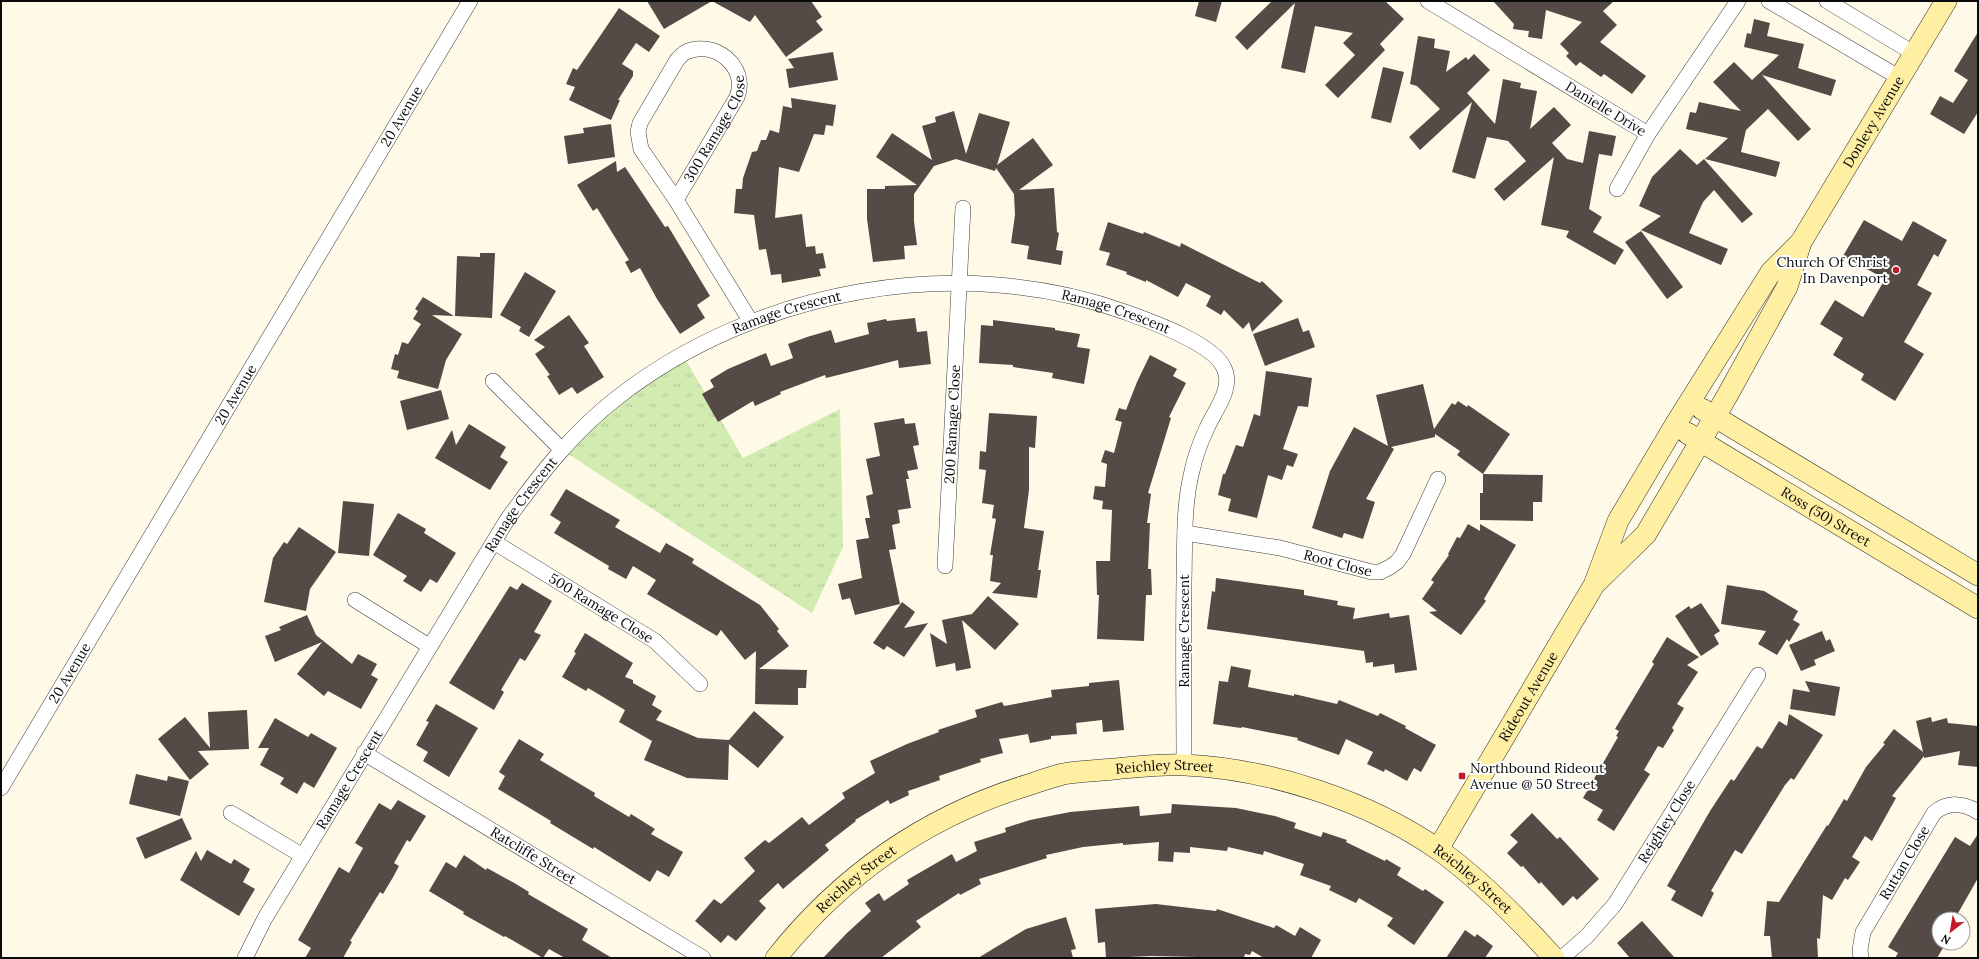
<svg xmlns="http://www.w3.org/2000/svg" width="1979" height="959" viewBox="0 0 1979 959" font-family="Lora,serif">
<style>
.park{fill:url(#park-tufts)}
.building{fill:#544b46}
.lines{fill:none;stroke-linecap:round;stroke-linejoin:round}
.street-casing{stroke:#3d3d3d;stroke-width:16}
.secondary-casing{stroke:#2c2c2c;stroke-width:22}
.street{stroke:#fff;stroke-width:15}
.secondary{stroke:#ffefa3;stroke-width:21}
.poi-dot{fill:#c11b2d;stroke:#fff;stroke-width:1.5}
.labels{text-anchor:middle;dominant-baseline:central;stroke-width:4;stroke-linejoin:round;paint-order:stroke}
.street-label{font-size:14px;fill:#0a0a0a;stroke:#fff}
.poi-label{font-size:14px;fill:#0a0a0a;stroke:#fff;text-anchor:end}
</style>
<defs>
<pattern id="park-tufts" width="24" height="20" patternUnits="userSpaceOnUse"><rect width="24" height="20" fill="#d2ebb0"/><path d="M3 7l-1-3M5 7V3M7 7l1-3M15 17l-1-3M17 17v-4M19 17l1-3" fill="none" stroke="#b3c896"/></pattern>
</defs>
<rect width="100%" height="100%" fill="#fff9e8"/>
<path class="park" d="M683 355 743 458 840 409 843 547 812 613 562 450Z"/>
<path class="building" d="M647 1H712L664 29Z
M712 1H811L822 17 816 21 823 30 786 57 755 15 750 22Z
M1199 1H1222L1216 22 1195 16Z
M1272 1H1385L1404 19 1380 44 1385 50 1338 98 1325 85 1355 55 1343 43 1353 33 1315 26 1305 73 1281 68 1295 3 1247 50 1235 37Z
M1493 1H1614L1603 11 1617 25 1600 42 1646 76 1632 94 1604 74 1601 77 1580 62 1576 66 1566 56 1569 53 1560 44 1582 22 1546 10 1542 39 1528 37 1529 31 1513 29 1514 24Z
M619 8 660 36 649 52 636 43 622 64 633 71V76L618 100H620L611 120 569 100 575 87 566 84 573 68 577 70Z
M1754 19 1770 23 1767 36 1804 44 1798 68 1836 80 1831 96 1762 75 1811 129 1798 141 1768 109 1746 130 1741 152 1780 162 1776 177 1705 159 1728 138 1686 129 1690 112 1696 113 1699 102 1741 111 1713 82 1734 62 1752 80 1779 55 1744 47 1747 33 1751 34Z
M1978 32V112L1964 134 1930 114 1940 96 1953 103 1968 80 1954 71Z
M1418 36 1435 39 1434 48 1450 51 1446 72 1466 57 1468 60 1474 54 1490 70 1467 93 1495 124 1503 79 1521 83 1520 88 1537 91 1530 129 1554 107 1571 125 1552 143 1567 159 1583 163 1589 131 1616 136 1612 156 1599 154 1589 209 1602 217 1593 232 1624 250 1615 265 1566 237 1569 231 1541 225 1554 157 1504 201 1494 189 1526 161 1508 141 1487 137 1475 179 1452 172 1472 102 1420 150 1409 137 1440 109 1417 86 1410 84Z
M833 52 838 80 789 88 786 69 794 68 788 59Z
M1383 67 1404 72 1391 123 1371 118Z
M791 98 836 105 833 126 826 125 824 135 814 134 799 172 779 167 775 218 802 214 806 247 815 246 816 254 823 253 826 268 819 269 821 276 782 283 781 274 771 275 766 249 759 250 754 215 734 213 736 189H742L743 178 752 152 757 151 761 140H766L770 130 779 133 783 106 792 108Z
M954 111 966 154 979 113 1010 122 997 165 1033 138 1053 165 1019 190 1054 188 1057 232 1059 233 1056 250 1063 251 1061 265 1027 259 1029 246 1011 243 1015 215 1014 194 996 168 995 171 956 159 934 166 914 194V221L917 245 904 246 905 259 873 262 867 219V189H885V186L917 185 876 157 892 133 932 160 922 126 936 122 935 117Z
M611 124 615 157 568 164 564 136 584 133 583 128Z
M1680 149 1697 165 1704 159 1753 214 1742 223 1714 190 1703 202 1689 233 1728 249 1721 265 1641 230 1661 216 1639 206 1652 177Z
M616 161 617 172 625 167 665 227 668 226 710 296 697 305 705 318 680 334 657 299 640 268 631 273 625 262 629 260 597 208 593 211 577 185Z
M1864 220 1902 241 1913 221 1947 240 1938 257 1934 254 1917 285 1932 293 1904 342 1924 354 1895 401 1861 380 1864 374 1833 355 1843 338 1820 324 1835 300 1863 317 1885 279 1843 256Z
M1108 222 1143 234 1144 232 1180 247 1181 243 1260 283 1262 281 1283 301 1252 332 1249 322 1243 329 1224 310 1221 315 1206 306 1211 296 1186 283 1178 297 1146 280V282L1126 274 1127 272 1106 265 1110 253 1099 250Z
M1641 231 1683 287 1667 299 1625 242Z
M480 253H495L492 318 455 316 457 256 480 257Z
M525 272 556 291 529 337 519 331 521 327 500 315Z
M423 297 454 316 432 315 462 334 446 360 438 389 397 378 399 371 391 369 395 354 398 355 402 342 408 344 421 324 413 319 418 311 415 309Z
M569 315 589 343 584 346 604 377 577 394 572 387 559 395 547 376 550 375 535 354 545 347 534 340Z
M915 318 917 332 927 331 931 364 899 368 898 360 826 378 825 375 780 392 781 394 755 406 753 401 718 422 702 394 714 387 710 380 728 369 766 353 771 366 793 358 788 344 807 337 831 330 835 343 869 334 867 323 886 319 887 321Z
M1298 318 1303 332 1309 330 1315 347 1265 366 1253 334Z
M993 320 1055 328V330L1080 334 1077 347 1090 349 1084 384 1052 378 1053 373 1013 367V365L979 363 981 325 993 326Z
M1150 355 1177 369 1173 376 1186 383 1169 417 1171 418 1148 493 1151 494 1147 523H1150L1148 569H1151L1152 595H1146L1144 641 1097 639 1099 595H1097L1096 561H1110L1112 510 1102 509 1103 501 1093 499 1095 486 1105 487 1107 464 1101 462 1105 450 1114 453 1122 422 1115 420 1119 408 1126 410 1137 382Z
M1266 371 1312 378 1308 407 1298 406 1283 449 1298 454 1293 467 1287 465 1282 480 1268 475 1257 518 1228 511 1231 499 1218 495 1223 474H1225L1236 445 1243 447 1254 414 1260 416Z
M1423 384 1434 429 1452 403 1455 405 1458 401 1467 407 1468 405 1510 434 1483 474 1457 455 1460 451 1435 434V437L1391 447 1394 449 1366 499 1375 502 1363 539 1344 533 1342 538 1312 528 1330 471 1354 427 1388 446 1376 395Z
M441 390 449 419 407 430 400 401Z
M989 413 1037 416 1035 448 1029 447V490L1024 528 1044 531 1038 570H1041L1037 598 992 593 1001 583 990 581 993 555H990L996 519 992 518 994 505 982 503 986 470 979 469 980 451 986 452Z
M904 418 905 424 915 423 919 445 913 446 918 469 907 471 909 479H906L911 508 898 510 900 523 892 525 896 549 889 550 900 604 855 615 850 598 842 600 838 584 862 578 856 540 869 538 865 518H870L866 496 873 494 866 459 880 456 874 423Z
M469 424 506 447 500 457 508 462 490 490 435 458 452 430 456 445Z
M1483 474 1543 475 1542 502H1533V521L1480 520V493H1483Z
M566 489 620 520 615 527 660 553 666 543 694 559 692 563 760 605 779 629 777 631 789 646 759 669 807 670 806 688H798V705L755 704 756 651 745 660 721 630 717 636 647 594 656 580 633 566 626 579 608 569 609 566 554 533 561 522 550 515Z
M343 501 374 504 369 556 338 553Z
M398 513 426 529 424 533 456 553 437 583 430 579 421 592 403 581 407 576 373 555Z
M1468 524 1480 531V524L1516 545 1484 599 1486 601 1461 635 1429 612 1437 611 1422 599 1434 582 1431 580 1449 555 1448 554 1457 537 1460 538Z
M299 527 336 552 310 589 306 611 264 602 273 558 284 542 287 544Z
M1216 578 1304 590V595L1338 601 1337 605 1355 608 1353 619 1389 613 1390 618 1409 615 1417 670 1395 673 1394 664 1373 667V662L1366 663 1364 651 1207 629 1212 591 1215 592Z
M522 583 552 601 534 632 541 635 525 661 520 658 501 690 504 692 494 710 449 683 510 586 517 590Z
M1727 585 1764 591 1798 611 1793 620 1800 624 1789 642 1787 639 1777 655 1758 644 1766 631 1721 624Z
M988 596 1019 624 995 650 962 620 971 668 956 671 955 663 936 667 930 633 947 644 942 620 972 614Z
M902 602 915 612 904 628 928 623 904 657 887 646 884 650 873 643Z
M1701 603 1720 631 1714 635 1719 644 1701 656 1675 616 1689 606 1691 609Z
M307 615 316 635 352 664 358 654 377 664 371 675 378 679 361 709 328 691 324 696 297 674 322 642 275 662 265 636 281 630 279 627Z
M1822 631 1826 641 1830 639 1835 651 1814 660 1816 665 1801 671 1789 645Z
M585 633 633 663 625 677 633 680V683L656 696 652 705 662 711 656 720 698 738 729 740 754 711 784 737 758 768 729 744 728 780 687 778 644 760 652 741 619 722 625 710 588 688 586 691 562 677 576 653 574 652Z
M1667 637 1699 657 1687 665 1698 672 1677 704 1684 708 1672 728 1674 730 1663 748 1658 746 1644 770 1650 774 1614 831 1597 820 1603 810 1583 798 1618 737 1616 736 1619 731 1615 729 1654 664 1652 662Z
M1231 666 1251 670 1248 687 1294 696V694L1337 704 1339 700 1378 716 1380 713 1406 726 1405 728 1436 745 1421 772 1414 768 1407 781 1385 769 1384 772 1367 764 1373 752 1346 739 1339 755 1297 740 1298 738 1242 727 1241 728 1213 724 1219 681 1228 682Z
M1119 680 1124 730 1103 732 1102 720 1076 723 1077 734 1051 736V739L1030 743 1028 734 999 739 1003 753 980 759 981 762 939 776 940 780 908 791 909 795 890 804 888 800 855 820 856 821 825 845 829 850 783 889 778 883 759 901 766 908 736 941 728 935 721 943 695 921 714 899 721 904 755 871 744 858 765 840 769 843 802 817 809 825 845 798 842 793 875 773 870 761 907 744 939 732 938 730 977 717 975 710 1002 702 1004 706 1052 697 1051 690 1089 686V683Z
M1805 681 1840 687 1835 716 1790 709 1793 689 1810 692Z
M436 704 478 728 449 777 423 761 428 752 416 745 429 722 426 721Z
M247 710 249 749 198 751 209 764 190 780 158 739 185 717 210 748 208 712Z
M1789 714 1823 735 1794 780 1791 778 1785 785 1742 854 1735 850 1711 891 1714 893 1702 917 1671 900 1676 891 1667 886 1710 811 1731 779 1734 781 1757 746 1762 749 1779 721 1787 726Z
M1931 717 1932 722 1947 718 1948 723 1978 726V767L1958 765 1960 751 1924 758V756L1892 796 1896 798 1872 841 1865 836 1852 857 1860 862 1848 880 1845 878 1832 900 1823 895 1820 939 1817 938 1818 958H1772L1770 936H1764L1767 901 1779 902 1827 825 1828 826 1844 799 1847 801 1866 767 1885 744 1883 743 1894 729 1923 752 1916 721Z
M275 718 308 737 311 733 337 748 314 788 304 782 297 794 280 784 284 778 260 765 269 748H258Z
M519 739 544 754 540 760 595 793 594 796 629 817 631 814 655 829 651 834 683 852 669 877 657 870 650 882 594 847 593 849 550 823 551 821 498 789 505 776 499 772Z
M136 774 167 781 168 776 189 781 180 816 129 804Z
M398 800 426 816 410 842 407 840 394 863 399 866 392 879 383 894 380 892 350 941 352 942 343 958H305L311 948 298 940 339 867 349 873 363 848 355 843 379 803 391 810Z
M1172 804 1236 808 1275 816 1296 823 1294 828 1321 837 1323 832 1347 840 1346 842 1385 861 1386 859 1401 868 1397 875 1423 891 1425 889 1444 902 1414 945 1387 926 1393 918 1359 898 1356 903 1329 890 1331 886 1300 875 1304 864 1264 851 1263 855 1228 847 1227 851 1190 847V853L1174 852 1173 862 1158 861 1159 842 1123 845V843L1083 847 1046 855 1047 858 979 879 981 884 960 895 959 893 916 921 921 927 881 958H823L847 933 871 911 865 903 879 893 884 901 909 884 907 880 952 854 956 862 977 851 974 842 1006 832 1005 828 1030 820 1070 812 1139 806 1140 816 1171 813Z
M1532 813 1557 839 1560 837 1599 879 1577 900 1573 896 1563 906 1541 882 1539 884 1523 866 1521 867 1507 853 1518 842 1510 835Z
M182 818 192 839 145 859 136 838Z
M1978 834V878L1957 915 1960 917 1959 919H1939V943H1946L1937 958H1895L1898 953 1888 947 1955 837 1970 846Z
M207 850 231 864 234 859 250 869 243 882 255 889 239 916 180 880 196 851 201 861Z
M464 855 486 870 487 868 516 884 529 892 528 894 588 929 582 940 612 958H565L549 949 543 958 505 936 504 937 463 914 464 912 429 891 446 862 456 868Z
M1156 904 1216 911 1217 909 1274 928 1276 925 1295 936 1300 927 1321 940 1311 958H1264L1252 951 1250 955 1245 954 1244 958 1151 956 1106 958 1105 942 1098 943 1095 909Z
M1066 917 1076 949 1071 950 1073 958H978L1026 929Z
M1642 921 1675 958H1630L1617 943Z
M1465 930 1475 937 1477 934 1493 946 1485 958H1446Z"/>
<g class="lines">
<g class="street-casing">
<g id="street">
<path id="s1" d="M1428 1 1648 134"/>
<path d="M1769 1 1900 78"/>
<path d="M1827 1 1915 54"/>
<path d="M1617 189 1648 134 1738 1"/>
<path id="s2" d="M676 200 737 97C749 66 713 39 686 52 683 53 680 57 677 60L640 123 638 132 641 149 676 200 751 322"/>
<path d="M493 381 562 450"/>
<path id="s3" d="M1185 533 1280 548 1372 572H1380L1390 567 1397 562 1403 554 1438 479"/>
<path id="s4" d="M494 542 655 641 700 684"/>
<path id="s5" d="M945 566 963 208"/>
<path d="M355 600 429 646"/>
<path id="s6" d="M364 753 703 958"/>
<path id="s7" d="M1 788 470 1"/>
<path d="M231 813 303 856"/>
<path id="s8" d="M245 958 265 918 507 520C539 475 574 431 618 397 757 289 958 252 1125 312 1150 321 1213 343 1224 368 1234 389 1214 411 1206 430 1200 443 1195 457 1192 471 1183 506 1185 545 1184 581 1183 643 1184 704 1184 765"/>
<path id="s9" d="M1562 958 1587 936 1615 904 1758 675"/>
<path id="s10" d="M1861 958 1860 950 1863 932 1934 813C1948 801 1964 803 1978 812"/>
</g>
</g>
<g class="secondary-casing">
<g id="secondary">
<path d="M1702 409 1978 575"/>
<path id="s11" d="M1687 433 1978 608"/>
<path id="s12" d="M1598 581 1646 534 1727 396 1787 287 1801 242 1946 1"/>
<path id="s13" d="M1438 849 1594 585 1618 521 1675 425 1771 272 1801 242"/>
<path id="s14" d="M776 958C842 875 927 816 1028 785 1040 781 1051 777 1063 774 1079 771 1096 771 1113 769 1136 767 1161 764 1185 765 1271 769 1368 801 1439 850 1482 881 1519 919 1554 958"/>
</g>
</g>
<use href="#street" class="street"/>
<use href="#secondary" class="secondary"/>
</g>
<g class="poi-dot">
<circle cx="1896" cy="270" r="4"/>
<rect x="1458" y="772" width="8" height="8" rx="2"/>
</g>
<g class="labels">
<g class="street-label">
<text stroke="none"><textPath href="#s1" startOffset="208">Danielle Drive</textPath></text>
<text stroke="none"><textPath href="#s7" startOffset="782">20 Avenue</textPath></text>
<text stroke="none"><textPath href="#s12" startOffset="539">Donlevy Avenue</textPath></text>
<text stroke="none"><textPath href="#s2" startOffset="82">300 Ramage Close</textPath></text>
<text stroke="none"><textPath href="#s8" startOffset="867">Ramage Crescent</textPath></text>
<text stroke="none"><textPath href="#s8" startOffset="1203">Ramage Crescent</textPath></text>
<text stroke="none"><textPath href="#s7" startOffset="458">20 Avenue</textPath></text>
<text stroke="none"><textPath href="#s5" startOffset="142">200 Ramage Close</textPath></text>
<text stroke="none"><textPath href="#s8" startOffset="531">Ramage Crescent</textPath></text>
<text stroke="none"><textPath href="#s11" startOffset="162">Ross (50) Street</textPath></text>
<text stroke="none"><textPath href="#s3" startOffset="156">Root Close</textPath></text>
<text stroke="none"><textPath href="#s4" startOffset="126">500 Ramage Close</textPath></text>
<text transform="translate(1184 631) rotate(-90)">Ramage Crescent</text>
<text stroke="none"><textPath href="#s7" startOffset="134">20 Avenue</textPath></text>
<text stroke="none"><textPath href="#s13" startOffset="177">Rideout Avenue</textPath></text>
<text stroke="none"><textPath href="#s14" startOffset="449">Reichley Street</textPath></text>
<text stroke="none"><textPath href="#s8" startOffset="207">Ramage Crescent</textPath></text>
<text stroke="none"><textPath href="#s9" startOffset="173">Reighley Close</textPath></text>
<text stroke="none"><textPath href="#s6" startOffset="198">Ratcliffe Street</textPath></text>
<text stroke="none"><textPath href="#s10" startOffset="107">Ruttan Close</textPath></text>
<text stroke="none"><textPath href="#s14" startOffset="113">Reichley Street</textPath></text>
<text stroke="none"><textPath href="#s14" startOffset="785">Reichley Street</textPath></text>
</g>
<g class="poi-label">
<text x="1888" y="262">Church Of Christ<tspan x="1888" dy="16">In Davenport</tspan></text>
<text x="1470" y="768" text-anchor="start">Northbound Rideout<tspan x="1470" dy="16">Avenue @ 50 Street</tspan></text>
</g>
</g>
<rect width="1979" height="959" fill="none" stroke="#0a0a0a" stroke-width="4"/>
<g transform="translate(1951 931) rotate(211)"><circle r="19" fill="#ffffff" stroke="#9d9d9d"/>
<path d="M0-3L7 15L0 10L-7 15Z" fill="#c11b2d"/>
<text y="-6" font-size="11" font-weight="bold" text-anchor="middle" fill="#0a0a0a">N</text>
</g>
</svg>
